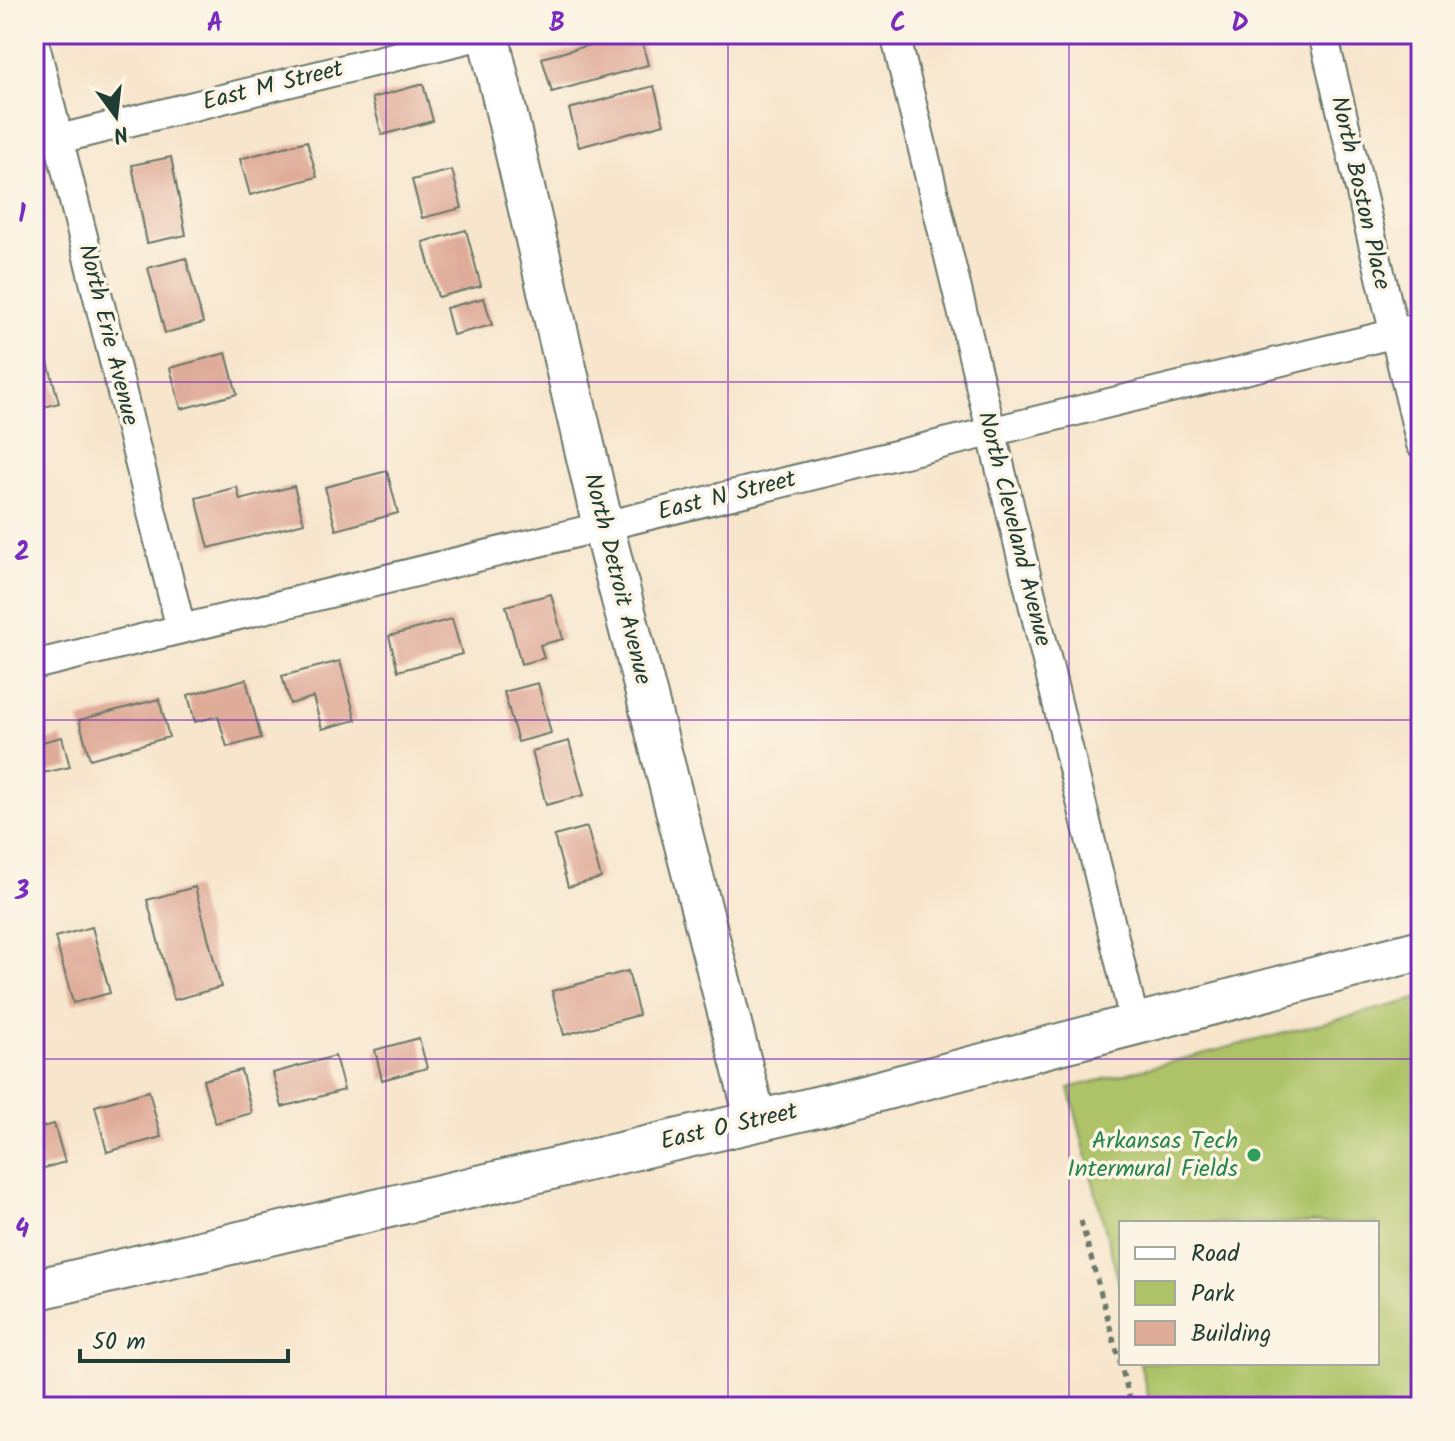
<svg xmlns="http://www.w3.org/2000/svg" width="1455" height="1441" viewBox="0 0 1455 1441" font-family="Kalam,sans-serif">
<style>
.green{fill:#aec368;stroke:#66804e;stroke-width:2}
.building{fill:#e0ac9a}
.lines{fill:none;stroke-linecap:round;stroke-linejoin:round}
.street-casing{stroke:#6b7869;stroke-width:32}
.secondary-casing{stroke:#6b7869;stroke-width:44}
.path{stroke:#6b7869;stroke-width:5;stroke-dasharray:6 6;stroke-linecap:butt}
.street{stroke:#fff;stroke-width:28}
.secondary{stroke:#fff;stroke-width:40}
.grid{fill:none;stroke:#7b2cbf;stroke-width:2;stroke-opacity:0.55}
.leisure-dot{fill:#2e9e5b;stroke:#fcf5e5;stroke-width:3}
.labels{text-anchor:middle;dominant-baseline:central;stroke-width:7;stroke-linejoin:round;paint-order:stroke}
.street-label{font-size:24px;fill:#1f3d34;stroke:#fcf5e5}
.leisure-label{font-size:24px;fill:#27864d;stroke:#fcf5e5;text-anchor:end}
.neatline{fill:none;stroke:#7b2cbf;stroke-width:3}
.grid-label{font-size:26px;text-anchor:middle;font-weight:bold;fill:#7b2cbf}
</style>
<rect width="100%" height="100%" fill="#fcf5e5"/>
<filter id="ink" filterUnits="userSpaceOnUse"><feTurbulence type="fractalNoise" baseFrequency=".0125" numOctaves="2"/><feDisplacementMap in="SourceGraphic" scale="16" xChannelSelector="R" yChannelSelector="G"/><feConvolveMatrix kernelMatrix="1 2 1 2 8 2 1 2 1" color-interpolation-filters="sRGB"/></filter>
<filter id="wash" filterUnits="userSpaceOnUse"><feTurbulence type="fractalNoise" baseFrequency=".006" numOctaves="4" result="noise"/><feDisplacementMap in="SourceGraphic" scale="32" xChannelSelector="R" yChannelSelector="G"/><feGaussianBlur stdDeviation="1.8" result="paint"/><feColorMatrix in="noise" values="0 0 0 0 0 0 0 0 0 0 0 0 0 0 0 0 0 1.4 0 .05"/><feComposite in="paint" operator="in"/></filter>
<g filter="url(#wash)">
<rect width="100%" height="100%" fill="#f7e5cc"/>
<path class="green" d="M1421 998V1407H1151L1140 1363H1377V1223H1121V1291L1069 1088Z"/>
<g id="blocks">
<path class="building" d="M629 34H640L648 65 552 92 542 58Z
M423 84 433 121 382 135 372 98Z
M654 86 664 124 579 147 569 109Z
M307 141 317 177 250 195 240 159Z
M171 157 186 235 147 243 132 165Z
M452 170 462 208 422 218 412 180Z
M466 230 481 286 438 297 423 242Z
M186 258 203 323 165 333 148 268Z
M484 298 492 325 453 335 446 308Z
M42 340 59 403 34 410V342Z
M226 353 237 394 181 409 170 368Z
M387 471 398 513 336 530 325 487Z
M294 486 304 523 209 548 196 498 237 487 240 500Z
M551 594 563 639 540 645 544 658 521 664 506 606Z
M452 619 462 654 398 671 389 636Z
M340 661 356 720 322 729 313 697 290 704 282 676Z
M246 679 261 738 227 747 218 716 195 722 188 695Z
M538 683 551 733 518 742 504 692Z
M159 699 169 737 90 759 79 720Z
M62 737 70 767 34 775V744Z
M569 741 584 795 546 805 532 751Z
M587 827 601 878 568 887 554 836Z
M195 887 221 987 174 1000 147 900Z
M92 927 110 993 73 1003 55 937Z
M628 971 639 1015 564 1035 552 991Z
M419 1038 427 1068 382 1080 375 1050Z
M335 1056 344 1090 282 1107 273 1073Z
M241 1070 252 1113 215 1123 203 1080Z
M149 1091 161 1137 107 1152 95 1106Z
M54 1124 65 1162 34 1171V1129Z"/>
</g>
</g>
<g filter="url(#ink)">
<use href="#blocks" fill-opacity="0" stroke="#6b7869" stroke-width="2"/>
<g class="lines">
<g class="street-casing">
<path id="street" d="M895 34 1135 1024
M1323 34 1421 444
M34 41 181 629
M59 139 487 34
M34 665 1421 327"/>
</g>
<g class="secondary-casing">
<path id="secondary" d="M488 34 603 526 756 1121
M34 1290 825 1105 1421 950"/>
</g>
<path class="path" d="M1081 1221 1132 1407"/>
<use href="#street" class="street"/>
<use href="#secondary" class="secondary"/>
</g>
</g>
<path class="grid" d="M386 34V1407M728 34V1407M1069 34V1407M34 382H1421M34 720H1421M34 1059H1421"/>
<circle class="leisure-dot" cx="1254" cy="1155" r="8"/>
<g class="labels">
<g class="street-label">
<text transform="translate(273 86) rotate(-14)">East M Street</text>
<text transform="translate(1360 193) rotate(77)">North Boston Place</text>
<text transform="translate(108 335) rotate(76)">North Erie Avenue</text>
<text transform="translate(727 496) rotate(-14)">East N Street</text>
<text transform="translate(1014 529) rotate(76)">North Cleveland Avenue</text>
<text transform="translate(617 579) rotate(76)">North Detroit Avenue</text>
<text transform="translate(729 1127) rotate(-13)">East O Street</text>
</g>
<g class="leisure-label">
<text x="1238" y="1141">Arkansas Tech<tspan x="1238" dy="28">Intermural Fields</tspan></text>
</g>
</g>
<rect width="1455" height="1441" fill="none" stroke="#fcf5e5" stroke-width="88"/>
<rect x="1119" y="1221" width="260" height="144" fill="#fcf5e5" stroke="#a4ab9e" stroke-width="2"/>
<rect x="1135" y="1247" width="40" height="12" fill="#ffffff" stroke="#a4ab9e" stroke-width="2"/>
<text x="1191" y="1261" font-size="24" fill="#1f3d34">Road</text>
<rect x="1135" y="1281" width="40" height="24" fill="#aec368" stroke="#a4ab9e" stroke-width="2"/>
<text x="1191" y="1301" font-size="24" fill="#1f3d34">Park</text>
<rect x="1135" y="1321" width="40" height="24" fill="#e0ac9a" stroke="#a4ab9e" stroke-width="2"/>
<text x="1191" y="1341" font-size="24" fill="#1f3d34">Building</text>
<g transform="translate(116 116) rotate(165)" stroke="#fcf5e5" stroke-width="6" paint-order="stroke">
<path d="M0-6L14 30L0 20L-14 30Z" fill="#1f3d34"/>
<text y="-12" font-size="22" font-weight="bold" text-anchor="middle" fill="#1f3d34">N</text>
</g>
<path d="M80 1349v12h208v-12" fill="none" stroke="#1f3d34" stroke-width="4"/>
<text x="92" y="1349" font-size="24" fill="#1f3d34" stroke="#fcf5e5" stroke-width="6" paint-order="stroke">50 m</text>
<rect x="44" y="44" width="1367" height="1353" class="neatline"/>
<g class="grid-label">
<text x="215" y="31">A</text>
<text x="557" y="31">B</text>
<text x="898" y="31">C</text>
<text x="1240" y="31">D</text>
<text x="22" y="222">1</text>
<text x="22" y="560">2</text>
<text x="22" y="899">3</text>
<text x="22" y="1237">4</text>
</g>
</svg>
